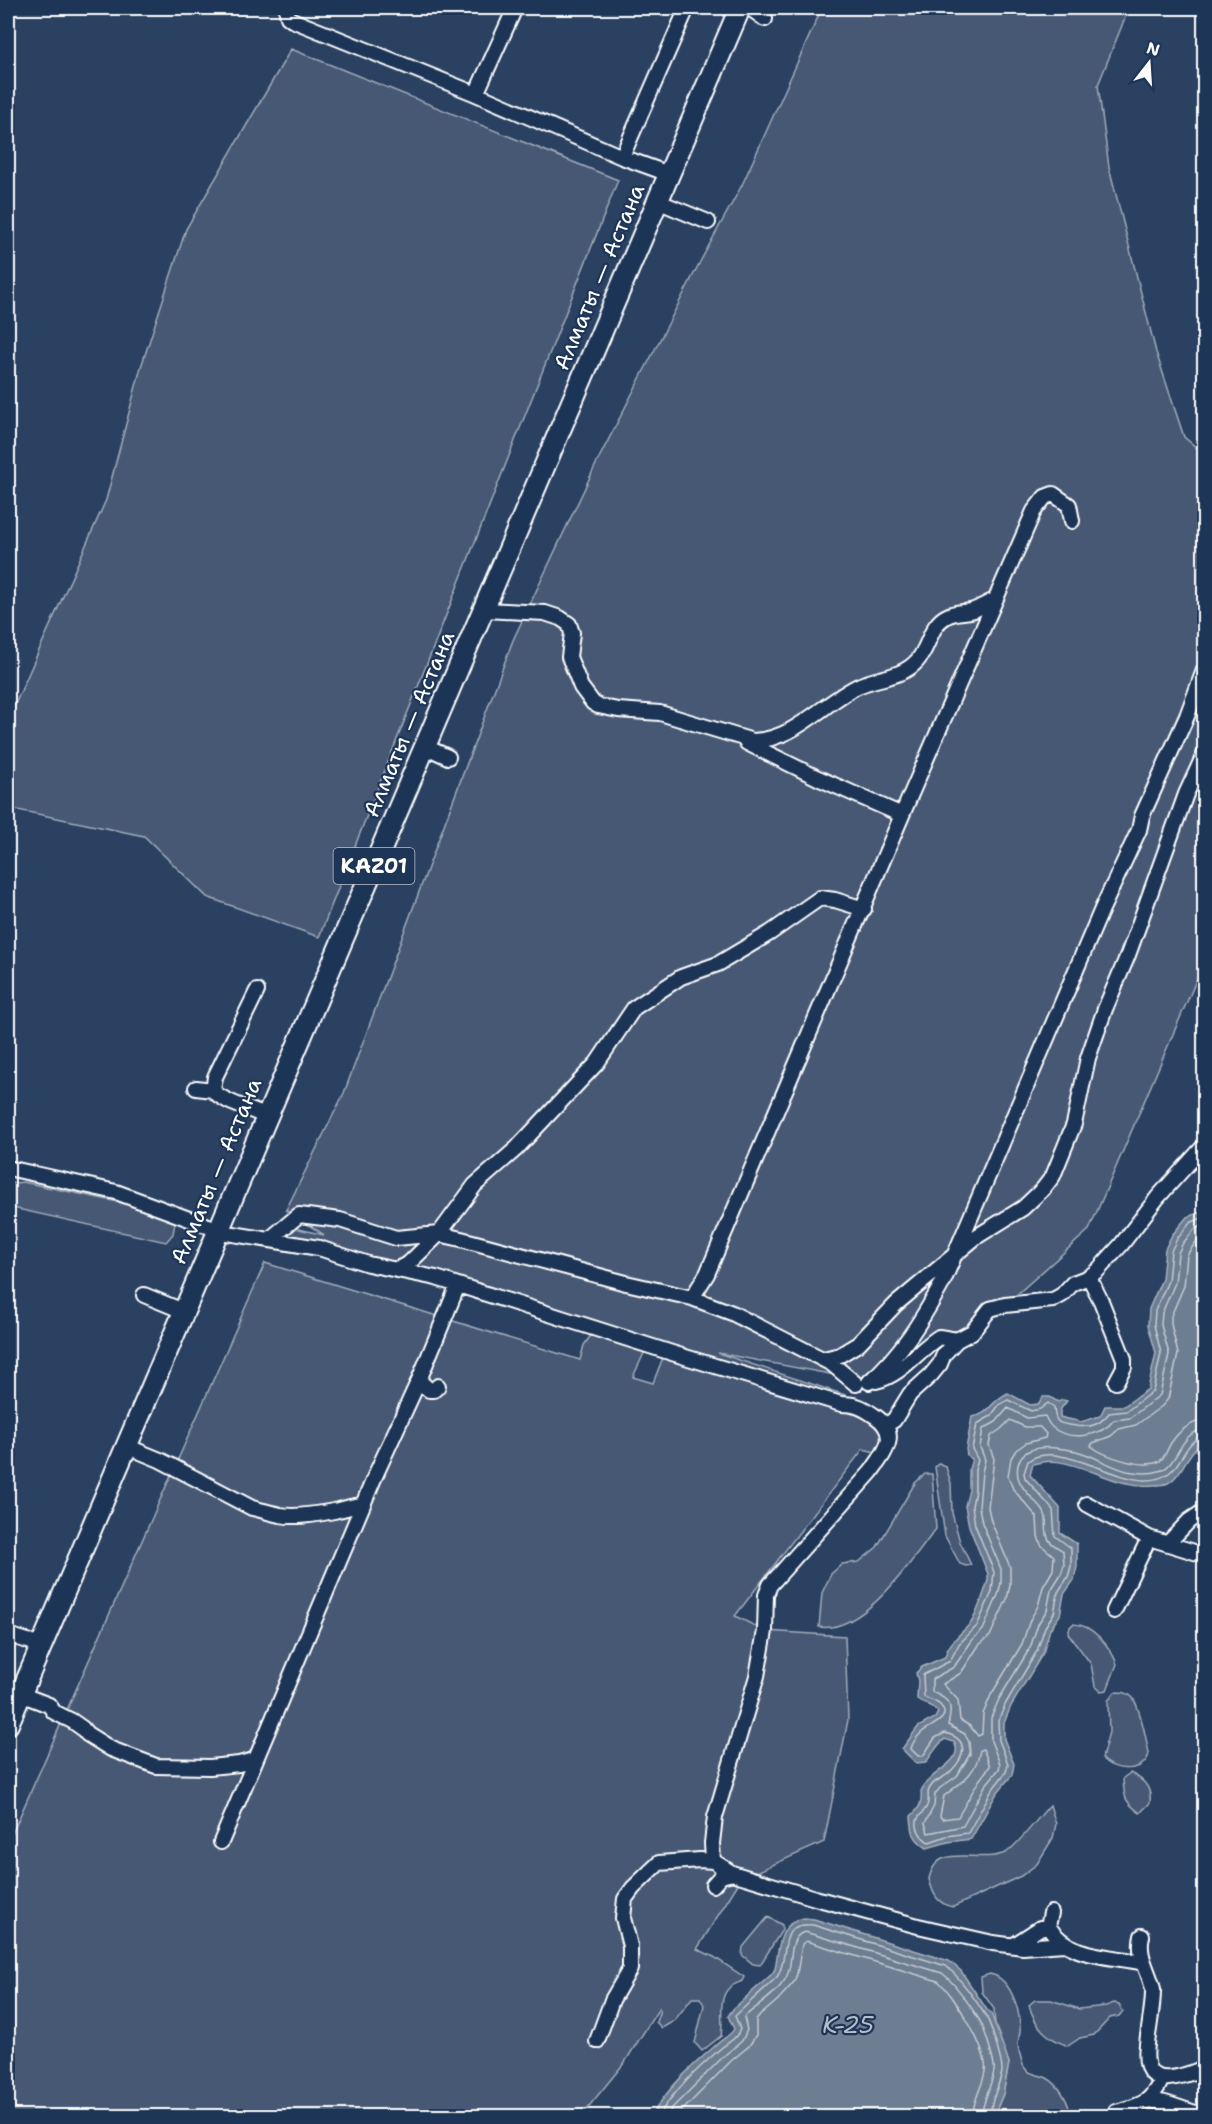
<svg xmlns="http://www.w3.org/2000/svg" width="1212" height="2124" viewBox="0 0 1212 2124" font-family="'Shantell Sans',sans-serif">
<style>
.green{fill:#465975;stroke:#a2acba;stroke-width:1.5}
.water{fill:#6d7d92;stroke:#a7b1be;stroke-width:1.5}
.lines{fill:none;stroke-linecap:round;stroke-linejoin:round}
.shore{stroke:#c5cbd3;stroke-width:1.5}
.minor-casing{stroke:#fff;stroke-width:18}
.highway-casing{stroke:#fff;stroke-width:24}
.minor{stroke:#1d3557;stroke-width:14}
.highway{stroke:#1d3557;stroke-width:20}
.labels{text-anchor:middle;dominant-baseline:central;stroke-width:4.5;stroke-linejoin:round;paint-order:stroke}
.shield{fill:#1d3557;stroke:#bbc2cd;stroke-width:1.5}
.shield-label{font-size:21px;font-weight:bold;fill:#fff}
.street-label{font-size:22px;fill:#fff;stroke:#1d3557}
.water-label{font-size:24px;font-style:italic;fill:#b6bec8;stroke:#1d3557}
</style>
<rect width="100%" height="100%" fill="#2a4161"/>
<filter id="ink" filterUnits="userSpaceOnUse"><feTurbulence type="fractalNoise" baseFrequency=".0167" numOctaves="2"/><feDisplacementMap in="SourceGraphic" scale="12" xChannelSelector="R" yChannelSelector="G"/><feConvolveMatrix kernelMatrix="1 2 1 2 8 2 1 2 1" color-interpolation-filters="sRGB"/></filter>
<g filter="url(#ink)">
<path class="green" d="M822 8H1129L1098 85 1109 167 1156 352 1184 437 1204 454V962L1089 1230 1005 1305 872 1382 718 1353 845 1395 848 1399 847 1403 668 1346 667 1343 458 1285 275 1241 291 1227 324 1235 286 1210 344 1093 513 640 598 460 701 260 742 185Z
M291 49 618 180 319 937 207 897 144 836 8 808V720L106 500 141 367 186 229Z
M23 1182 142 1207 166 1215 175 1222 173 1234 166 1242 8 1207V1184Z
M265 1263 580 1360 584 1345 592 1334 645 1351 633 1377 653 1383 664 1355 856 1415 884 1427 880 1453 863 1449 735 1616 765 1631 845 1636 848 1720 824 1842 741 1879 697 1949 714 1957 744 1977 742 1981C738 1983 732 1985 729 1988 717 1999 724 2023 721 2036L702 2051 695 2043 704 2005 700 1998H692L674 2021 662 2028 656 2022 660 2010 659 2008 625 2062 581 2116H8V1843Z
M939 1463 946 1467 951 1483 952 1513 960 1542 971 1565 966 1566 960 1564 945 1536 935 1467Z
M925 1474H932L936 1529C912 1560 864 1634 819 1627L822 1593 831 1574 842 1564 859 1562 877 1547 915 1483Z
M1073 1624C1093 1624 1111 1648 1117 1664L1107 1690 1101 1691 1095 1686 1091 1664 1068 1633 1070 1627Z
M1115 1692C1122 1692 1128 1692 1133 1698 1141 1710 1146 1739 1149 1753 1146 1774 1112 1772 1102 1758L1109 1732 1108 1701Z
M1130 1773C1143 1779 1152 1787 1150 1803L1140 1813C1124 1801 1124 1797 1123 1778Z
M1050 1805 1056 1824 1053 1838 1037 1864 1021 1876 953 1907C937 1904 933 1894 929 1879 937 1840 977 1865 1005 1853 1015 1849 1041 1814 1050 1805Z
M768 1917 782 1925V1930L760 1965 753 1964 742 1955 743 1947Z
M990 1974C1010 1978 1019 2007 1020 2026 1021 2032 1018 2038 1018 2044 1018 2050 1021 2057 1022 2062 1026 2076 1037 2073 1047 2078 1060 2085 1069 2103 1071 2116H1054L1049 2109 1048 2116H998L995 2113 1003 2094 1009 2063 995 2026 994 2009 982 1992 981 1977Z
M1035 2000H1051L1079 2009 1106 2006 1114 2003 1119 2004 1123 2011 1119 2016 1110 2018 1094 2035 1080 2038 1068 2046C1047 2038 1035 2027 1029 2005Z"/>
<path class="water" d="M1204 1211V1441C1200 1445 1194 1449 1191 1454 1183 1464 1180 1476 1168 1483 1164 1485 1159 1485 1154 1485 1110 1490 1073 1451 1033 1464L1030 1475 1060 1508V1533L1077 1544V1567L1074 1580 1064 1594 1060 1615 1050 1629 1043 1653 1011 1706 1004 1723V1739L1014 1764 1012 1775 997 1793 971 1839 948 1842 927 1848C913 1839 912 1833 911 1816 920 1808 922 1803 921 1791 923 1787 926 1782 930 1779 939 1769 964 1759 954 1742L945 1739C937 1744 933 1754 926 1762L916 1763 902 1749 918 1727 935 1718 938 1712C933 1706 924 1704 917 1699L918 1681 916 1673 922 1667 945 1657C948 1643 961 1634 970 1624 975 1619 986 1588 988 1580V1574L969 1526 965 1506 969 1490V1469L972 1459 967 1455 966 1449 972 1417C991 1414 990 1401 1008 1393L1030 1405 1038 1404 1043 1397H1050L1058 1402 1063 1400 1067 1401 1060 1410V1417C1068 1420 1074 1419 1081 1422L1100 1416 1105 1406H1124L1148 1389 1156 1353 1148 1325 1149 1309 1162 1279 1165 1249 1172 1235 1187 1217Z
M804 1918 814 1919 949 1961 961 1971 987 2010 991 2013 1009 2063 1003 2094 995 2113 998 2116H652C665 2090 694 2064 716 2045 722 2039 730 2036 734 2029L728 2016 733 2009 772 1974 775 1969C779 1948 778 1923 804 1918Z"/>
<g class="lines">
<path class="shore" d="M1204 1217 1190 1223 1177 1239 1171 1251 1168 1281 1155 1311 1154 1325 1161 1353 1153 1391 1127 1411 1109 1413C1100 1425 1090 1428 1076 1426 1060 1423 1055 1426 1054 1407L1048 1403 1040 1409 1031 1411 1008 1400 999 1405 991 1416 977 1424 972 1449 978 1460 975 1470V1491L972 1506 975 1525 994 1572 992 1592 977 1626 959 1644 950 1661 923 1675 924 1697C929 1700 936 1700 941 1706 953 1719 928 1726 921 1733 917 1737 912 1744 911 1749L918 1756H923L935 1738 945 1733C969 1739 966 1756 951 1771 946 1777 937 1779 932 1785 926 1792 929 1794 928 1802 927 1810 921 1813 918 1818 914 1827 921 1838 929 1842L947 1836 968 1833 992 1790 1006 1772 1008 1764 999 1740 998 1721 1006 1703 1037 1651 1045 1627 1054 1613 1058 1592 1068 1577 1071 1566V1548L1055 1536 1053 1510 1025 1478 1024 1473 1028 1461C1056 1440 1111 1479 1144 1480 1186 1481 1178 1440 1204 1437
M1204 1225 1195 1229 1183 1243 1178 1253 1175 1283 1162 1313 1161 1325 1169 1354 1160 1395 1130 1418 1114 1420C1101 1437 1070 1441 1053 1428 1049 1425 1047 1420 1045 1416L1027 1418 1008 1408 996 1422 983 1429 980 1447 985 1460 982 1472 979 1507 982 1523 1001 1569V1583L998 1595 983 1630 973 1639 954 1667 932 1679V1692C951 1700 953 1705 948 1725L965 1734 969 1742 970 1754 957 1776 940 1788 935 1794 934 1806 925 1823 928 1833 963 1826 985 1786 999 1769 1000 1764 991 1741V1718L999 1699 1030 1648 1038 1624 1047 1610 1051 1590 1061 1574 1064 1565 1063 1551C1058 1547 1052 1545 1049 1540 1043 1530 1050 1518 1042 1509 1029 1494 1010 1481 1020 1459 1029 1442 1061 1448 1076 1451 1093 1455 1109 1466 1127 1471 1137 1473 1149 1474 1159 1471 1179 1466 1179 1431 1204 1430
M1204 1235 1195 1243 1187 1255 1184 1286 1171 1316V1324L1178 1354 1168 1399 1162 1406 1136 1425 1119 1429 1111 1436 1093 1443 1091 1446C1104 1456 1142 1469 1158 1462 1165 1459 1167 1449 1171 1443 1178 1432 1191 1421 1204 1421
M1010 1420 1025 1427H1040L1046 1434 1045 1438 1026 1443 1016 1450 1011 1458 1008 1476 1013 1489 1037 1517 1038 1536 1041 1545 1054 1556 1053 1570 1043 1587 1038 1606 1030 1620 1022 1644 991 1695 983 1714 982 1734 978 1736 970 1726 960 1720 958 1700 943 1684 961 1673 979 1645 990 1636 1007 1599 1010 1585V1567L991 1521 988 1507 994 1459 989 1445 991 1436 1001 1429Z
M983 1749 990 1766 978 1782 958 1817 942 1819 940 1816 944 1796C961 1782 976 1775 980 1750Z
M659 2116C670 2094 701 2066 720 2049 728 2042 737 2039 740 2029L735 2016 777 1977C791 1957 775 1921 813 1925L946 1966C960 1978 977 2002 987 2018 991 2026 1003 2063 1002 2072 1000 2083 988 2108 990 2116
M667 2116 672 2108 725 2055 742 2041 747 2030 744 2017C758 2005 782 1991 788 1973 793 1960 788 1936 805 1932L942 1973C957 1985 970 2005 980 2021 984 2028 996 2064 994 2071 992 2085 981 2104 982 2116
M677 2116 731 2061 749 2046 756 2035V2019L778 2000 794 1982 797 1974 802 1944 806 1941 938 1981C953 1993 989 2051 985 2071 983 2087 972 2101 973 2116"/>
<g class="minor-casing">
<path id="minor" d="M286 8 288 17 292 20 476 94 622 157 669 174
M750 8 765 19
M476 94 515 8
M622 157 687 8
M657 201 708 222
M484 610 545 613 560 618 569 624 572 633 569 657 581 687 593 703 598 706 618 710 660 713 753 741C794 740 823 703 858 686 877 677 902 678 917 661 929 648 930 624 947 616 956 611 966 613 974 610 981 607 988 603 995 600
M747 743 818 778 902 815
M426 747 448 757
M257 991 215 1077 213 1090C220 1101 253 1110 265 1116
M196 1088 213 1090
M8 1168 116 1192 227 1233 319 1248 368 1264 436 1278 672 1353 841 1404C856 1404 862 1407 875 1416 901 1434 885 1452 871 1472L770 1585 766 1595 765 1631 757 1676 715 1817 712 1843 713 1861
M270 1239 299 1215 340 1220 396 1238 439 1234 461 1239 626 1283 692 1298 732 1313 832 1364 856 1384
M397 1269 408 1264 439 1234 475 1185 516 1149 597 1063 634 1008 681 977 718 964 770 933 820 898 835 900 864 909
M1089 1277 1101 1301 1124 1359V1367L1116 1382
M144 1295 183 1311
M692 1298 707 1274 911 794 1034 511 1045 497 1053 494 1069 505 1072 521
M824 1359 840 1355 858 1344 896 1304 976 1237 1023 1208 1043 1189 1053 1176 1074 1124 1088 1058 1105 1009 1128 955 1186 794 1204 755
M419 1380 429 1390H434L438 1386
M876 1381C902 1375 917 1351 939 1337L957 1340
M869 1382C901 1355 923 1318 943 1282L1102 909 1139 830 1142 816 1187 716 1204 670
M886 1425 894 1420 910 1394 931 1375 940 1364 944 1354 957 1340 972 1332 990 1309 1005 1305 1053 1300 1062 1295 1073 1283 1089 1277 1098 1270 1121 1245 1158 1197 1204 1146
M126 1446 160 1460 252 1508C261 1510 271 1513 280 1515 296 1518 318 1514 334 1511 344 1509 352 1506 362 1505
M1087 1504 1149 1538 1204 1555
M1168 1543 1189 1521 1204 1511
M1114 1611 1149 1538
M8 1635 41 1645
M20 1694 49 1705 54 1712 72 1721 82 1728 87 1734 111 1749 156 1766 210 1767 239 1764 254 1760
M221 1842 375 1476 419 1380 458 1285
M713 1885 721 1876 732 1873
M1051 1913 1048 1926C1069 1959 1109 1955 1144 1963
M1142 1936C1137 1956 1149 1970 1153 1989 1154 2037 1118 2104 1204 2068
M1014 1945 1040 1928 1048 1926
M597 2041 612 2000 630 1969V1946L623 1918 625 1899 633 1888 659 1863 700 1860 713 1861 732 1873 815 1898 918 1926 993 1943 1023 1947 1064 1944
M1149 2100 1165 2103 1204 2116
M1115 2116 1116 2112C1142 2105 1150 2104 1162 2079"/>
</g>
<g class="highway-casing">
<path id="highway" d="M8 1724 740 8"/>
</g>
<use href="#minor" class="minor"/>
<use href="#highway" class="highway"/>
</g>
</g>
<g class="labels">
<rect class="shield" x="333.5" y="848" width="81" height="36" rx="4.5"/>
<g class="shield-label">
<text x="374" y="866">KАZ01</text>
</g>
<g class="street-label">
<text transform="translate(599 277) rotate(-67)">Алматы — Астана</text>
<text transform="translate(409 724) rotate(-67)">Алматы — Астана</text>
<text transform="translate(216 1171) rotate(-67)">Алматы — Астана</text>
</g>
<g class="water-label">
<text x="848" y="2025">К-25</text>
</g>
</g>
<rect width="1212" height="2124" fill="none" stroke="#1d3557" stroke-width="30"/>
<rect x="15" y="15" width="1182" height="2094" fill="none" stroke="#fff" stroke-width="2" filter="url(#ink)"/>
<g transform="translate(1149 63) rotate(17)" stroke="#1d3557" stroke-width="4.5" paint-order="stroke">
<path d="M0-4.5L10 22L0 15L-10 22Z" fill="#ffffff"/>
<text y="-9" font-size="16" font-weight="bold" text-anchor="middle" fill="#ffffff">N</text>
</g>
</svg>
